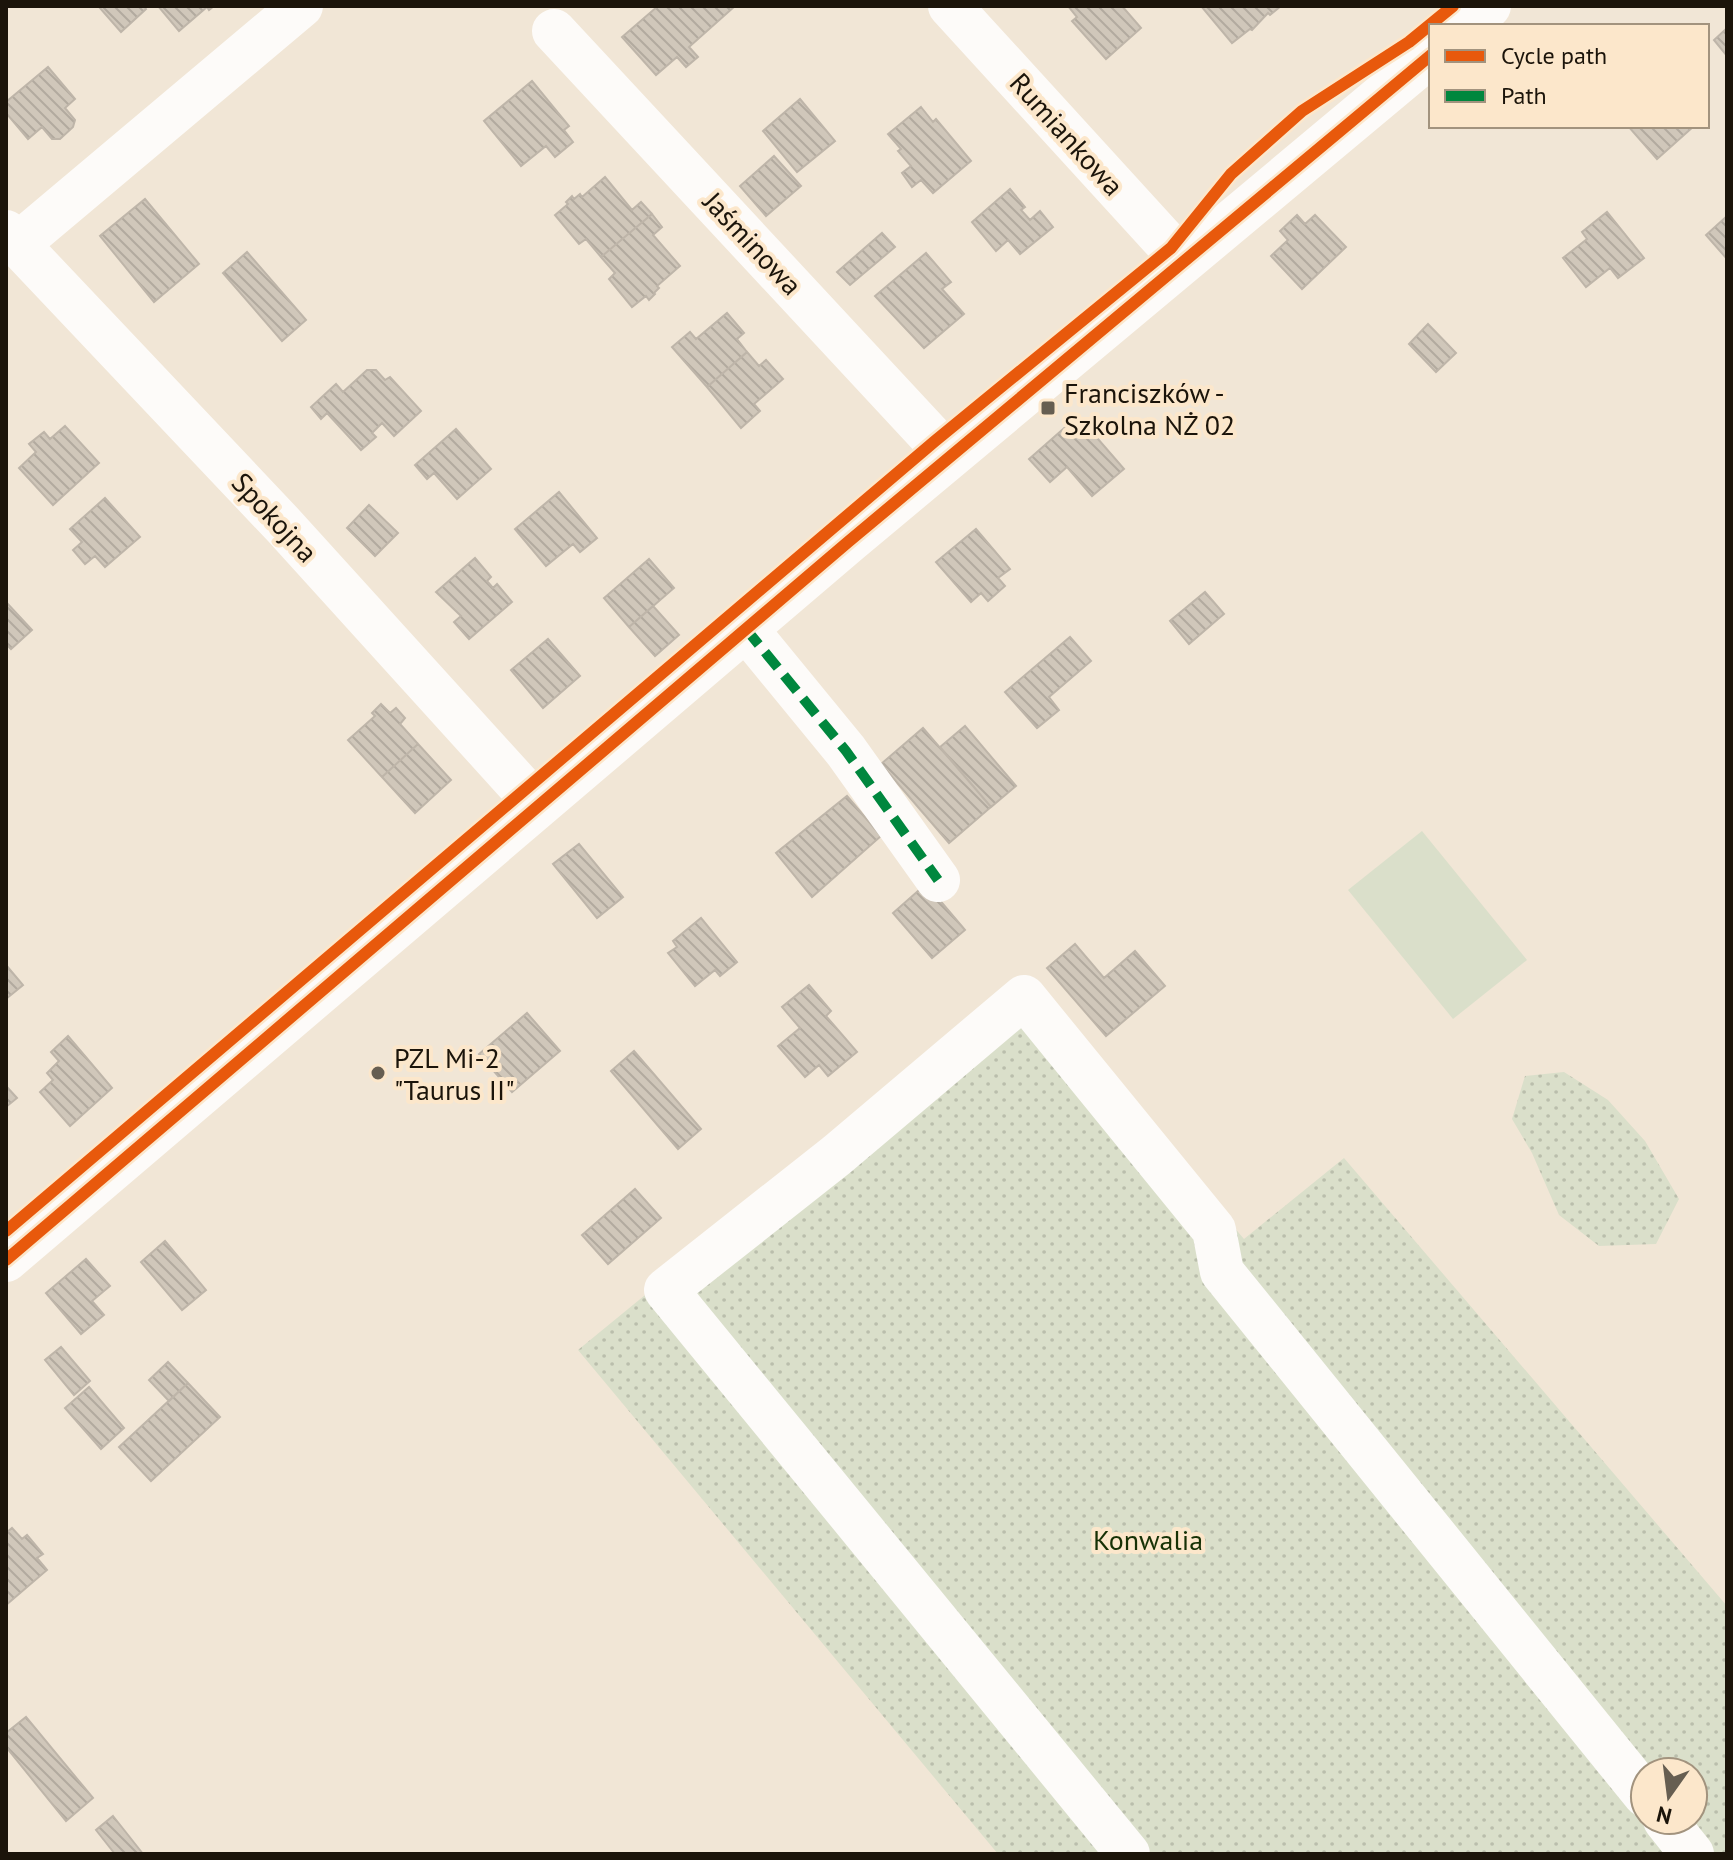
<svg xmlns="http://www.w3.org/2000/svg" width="1733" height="1860" viewBox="0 0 1733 1860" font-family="'PT Sans',sans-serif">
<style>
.grass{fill:url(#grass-dots);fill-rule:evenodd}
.pitch{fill:#dadfca}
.building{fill:url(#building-back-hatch);stroke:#beb5a9;stroke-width:2}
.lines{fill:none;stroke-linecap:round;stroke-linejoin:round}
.minor{stroke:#fdfbf9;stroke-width:44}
.quiet{stroke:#00873e;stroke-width:10;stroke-dasharray:20 10;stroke-linecap:butt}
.cycleway-casing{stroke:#fce7cb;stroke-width:17}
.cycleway{stroke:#e8590c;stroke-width:12}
.poi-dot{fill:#665e51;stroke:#fce7cb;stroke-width:3}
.labels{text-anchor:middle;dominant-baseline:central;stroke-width:8;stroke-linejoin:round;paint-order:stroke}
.street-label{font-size:28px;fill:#1b140a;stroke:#fce7cb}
.poi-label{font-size:28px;fill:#1b140a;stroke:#fce7cb;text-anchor:start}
.park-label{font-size:28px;fill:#163105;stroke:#fce7cb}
</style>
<defs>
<pattern id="grass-dots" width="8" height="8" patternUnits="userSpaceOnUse" patternTransform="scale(2)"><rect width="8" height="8" fill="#dadfca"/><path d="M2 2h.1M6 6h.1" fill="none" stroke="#babeac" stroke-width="1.8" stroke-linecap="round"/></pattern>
<pattern id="building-back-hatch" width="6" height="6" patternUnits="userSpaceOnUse" patternTransform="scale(2)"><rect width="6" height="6" fill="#d0c7ba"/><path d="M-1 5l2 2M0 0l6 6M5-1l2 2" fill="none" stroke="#b2aa9f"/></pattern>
</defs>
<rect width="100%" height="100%" fill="#f1e6d6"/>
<path class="grass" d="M1027 982 1244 1239 1344 1158 1727 1606V1854H998L578 1350ZM1645 1772H1693V1820H1645Z
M1564 1072 1608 1100 1645 1141 1679 1199 1656 1244 1599 1246 1559 1215 1532 1153 1512 1119 1525 1076Z"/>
<path class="pitch" d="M1422 831 1527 960 1453 1019 1348 890Z"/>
<path class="building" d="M144 6 146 9 121 32 99 7Z
M158 6H214L209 10 207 7 179 31Z
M658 6H735L689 47 698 57 686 67 677 57 656 75 622 37Z
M1068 6H1122L1141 28 1106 59 1072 21 1077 17Z
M1201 6H1281L1270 15 1268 13 1252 30 1250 29 1232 43Z
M1727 28V56L1714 40Z
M48 67 75 99 65 108 75 120 73 127 60 139H52L42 127 28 139 6 113V102Z
M532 81 569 126 564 130 573 142 555 157 546 146 521 166 484 121Z
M800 99 835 141 797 172 763 131Z
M921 107 933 122 936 119 971 161 933 193 921 180 912 187 902 173 911 166 898 151 901 149 888 134Z
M1628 126H1694L1657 159Z
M774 156 801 186 766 216 740 186Z
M605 177 632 210 641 202 652 214 601 257 586 239 579 244 555 215 568 204 566 202 572 196 574 199 580 194 582 197Z
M1010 189 1025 207 1021 210 1030 220 1040 211 1053 227 1020 254 1008 240 996 251 972 222Z
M145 199 199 264 154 302 100 236Z
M1607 212 1644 258 1618 278 1610 268 1586 287 1563 258 1587 239 1582 232Z
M652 214 662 227 653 235 680 266 657 286 659 288 654 293 655 294 649 300 646 296 632 307 609 279 615 273 601 257Z
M1297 215 1305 224 1315 215 1346 247 1302 289 1271 256 1288 240 1280 231Z
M1727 216V259L1706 235Z
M882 233 895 247 850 285 837 272Z
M247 252 306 320 282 341 223 273Z
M926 253 951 282 942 289 964 314 924 348 875 296Z
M727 313 744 333 737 339 747 352 707 387 672 347 690 332 696 339Z
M1428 324 1456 353 1436 372 1409 344Z
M747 352 759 366 766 360 783 379 754 404 760 411 741 428 707 387Z
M367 370H376L385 380 390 377 421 411 394 436 382 423 372 433 376 437 361 450 327 413 321 419 311 407 336 384 343 392Z
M1078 416 1124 469 1092 496 1067 467 1050 482 1029 459Z
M65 426 99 463 53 505 19 468 36 452 29 444 44 432 50 439Z
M456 429 491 469 457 499 434 473 427 479 415 465Z
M559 492 597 538 580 552 573 544 546 566 515 529Z
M105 498 140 537 105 567 95 556 85 564 73 550 82 542 70 529Z
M369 505 398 533 375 556 347 528Z
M976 529 1010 569 998 578 1005 586 988 601 981 593 971 602 936 562Z
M475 558 491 577 487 581 493 588 497 584 512 602 469 639 454 622 461 616 436 592Z
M649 559 674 588 629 627 604 598Z
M1205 592 1224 614 1189 644 1170 621Z
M6 602 32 630 11 649 6 644Z
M653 606 679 635 655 656 629 627Z
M1070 637 1091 661 1049 697 1059 710 1037 728 1005 692Z
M548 639 580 676 543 708 511 670Z
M381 704 390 713 396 708 405 718 400 724 418 744 382 777 348 740 375 716 372 713Z
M965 726 1016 786 991 807 940 747Z
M923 728 991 807 949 843 881 764Z
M418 744 451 780 415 813 382 777Z
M847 796 881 836 812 897 776 853Z
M579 844 623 897 597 918 553 864Z
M926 884 965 930 932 958 893 913Z
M701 918 737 962 720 976 715 970 695 986 668 953 677 947 673 941Z
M1075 944 1104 978 1135 951 1165 986 1106 1036 1047 968Z
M6 965 23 985 6 999Z
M809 985 831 1011 826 1016 857 1052 828 1076 819 1065 805 1077 778 1046 800 1028 782 1007Z
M527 1013 560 1051 512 1092 479 1054Z
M68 1036 112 1088 70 1126 40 1092 53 1080 47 1073 59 1061 51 1052Z
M634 1051 701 1129 678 1149 611 1071Z
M6 1086 17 1098 6 1107Z
M635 1189 661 1218 608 1264 582 1235Z
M165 1241 206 1290 182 1310 141 1262Z
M86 1259 110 1286 92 1301 104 1315 81 1334 46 1293Z
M61 1347 90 1381 74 1395 45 1360Z
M168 1362 188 1383 169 1401 149 1380Z
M188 1383 220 1417 151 1481 119 1447Z
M89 1387 124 1428 101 1449 65 1408Z
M12 1528 22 1539 27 1535 43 1554 37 1558 47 1570 6 1605V1533Z
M26 1717 93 1798 66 1821 6 1747V1733Z
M113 1816 143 1854H115L96 1830Z"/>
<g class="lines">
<path class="minor" d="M950 6 1183 261
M1465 26 1489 6
M554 31 950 457
M6 232 284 526 538 806
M18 244 301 6
M746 629 846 751 938 880
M6 1260 848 542 1431 55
M1665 1820 1692 1854
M1128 1854 666 1290 837 1155 1024 997 1214 1230 1222 1272 1645 1795"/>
<path class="quiet" d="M746 629 846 751 938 880"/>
<g class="cycleway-casing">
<path id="cycleway" d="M6 1231 935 441 1171 248 1231 174 1302 111 1409 42 1453 6
M6 1260 848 542 1431 55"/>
</g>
<use href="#cycleway" class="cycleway"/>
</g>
<g class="poi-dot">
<rect x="1040" y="400" width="16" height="16" rx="4"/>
<circle cx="378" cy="1073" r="8"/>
</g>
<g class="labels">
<g class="street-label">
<text transform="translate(1067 134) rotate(48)">Rumiankowa</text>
<text transform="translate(753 243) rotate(47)">Jaśminowa</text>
<text transform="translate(275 517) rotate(47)">Spokojna</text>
</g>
<g class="poi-label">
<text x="1064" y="392">Franciszków -<tspan x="1064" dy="32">Szkolna NŻ 02</tspan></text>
<text x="394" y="1057">PZL Mi-2<tspan x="394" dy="32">"Taurus II"</tspan></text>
</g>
<g class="park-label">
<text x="1148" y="1539">Konwalia</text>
</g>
</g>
<rect width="1733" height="1860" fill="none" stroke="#1b140a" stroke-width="16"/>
<rect x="1429" y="24" width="280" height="104" fill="#fce7cb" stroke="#a2937e" stroke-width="2"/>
<rect x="1445" y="50" width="40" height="12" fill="#e8590c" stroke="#a2937e" stroke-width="2"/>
<text x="1501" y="64" font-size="24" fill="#1b140a">Cycle path</text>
<rect x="1445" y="90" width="40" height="12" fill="#00873e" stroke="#a2937e" stroke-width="2"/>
<text x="1501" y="104" font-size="24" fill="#1b140a">Path</text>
<g transform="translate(1669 1796) rotate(194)"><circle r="38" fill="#fce7cb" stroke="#a2937e" stroke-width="2"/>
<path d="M0-6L14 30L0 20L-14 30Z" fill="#665e51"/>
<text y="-12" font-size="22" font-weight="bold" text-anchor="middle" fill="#1b140a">N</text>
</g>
</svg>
